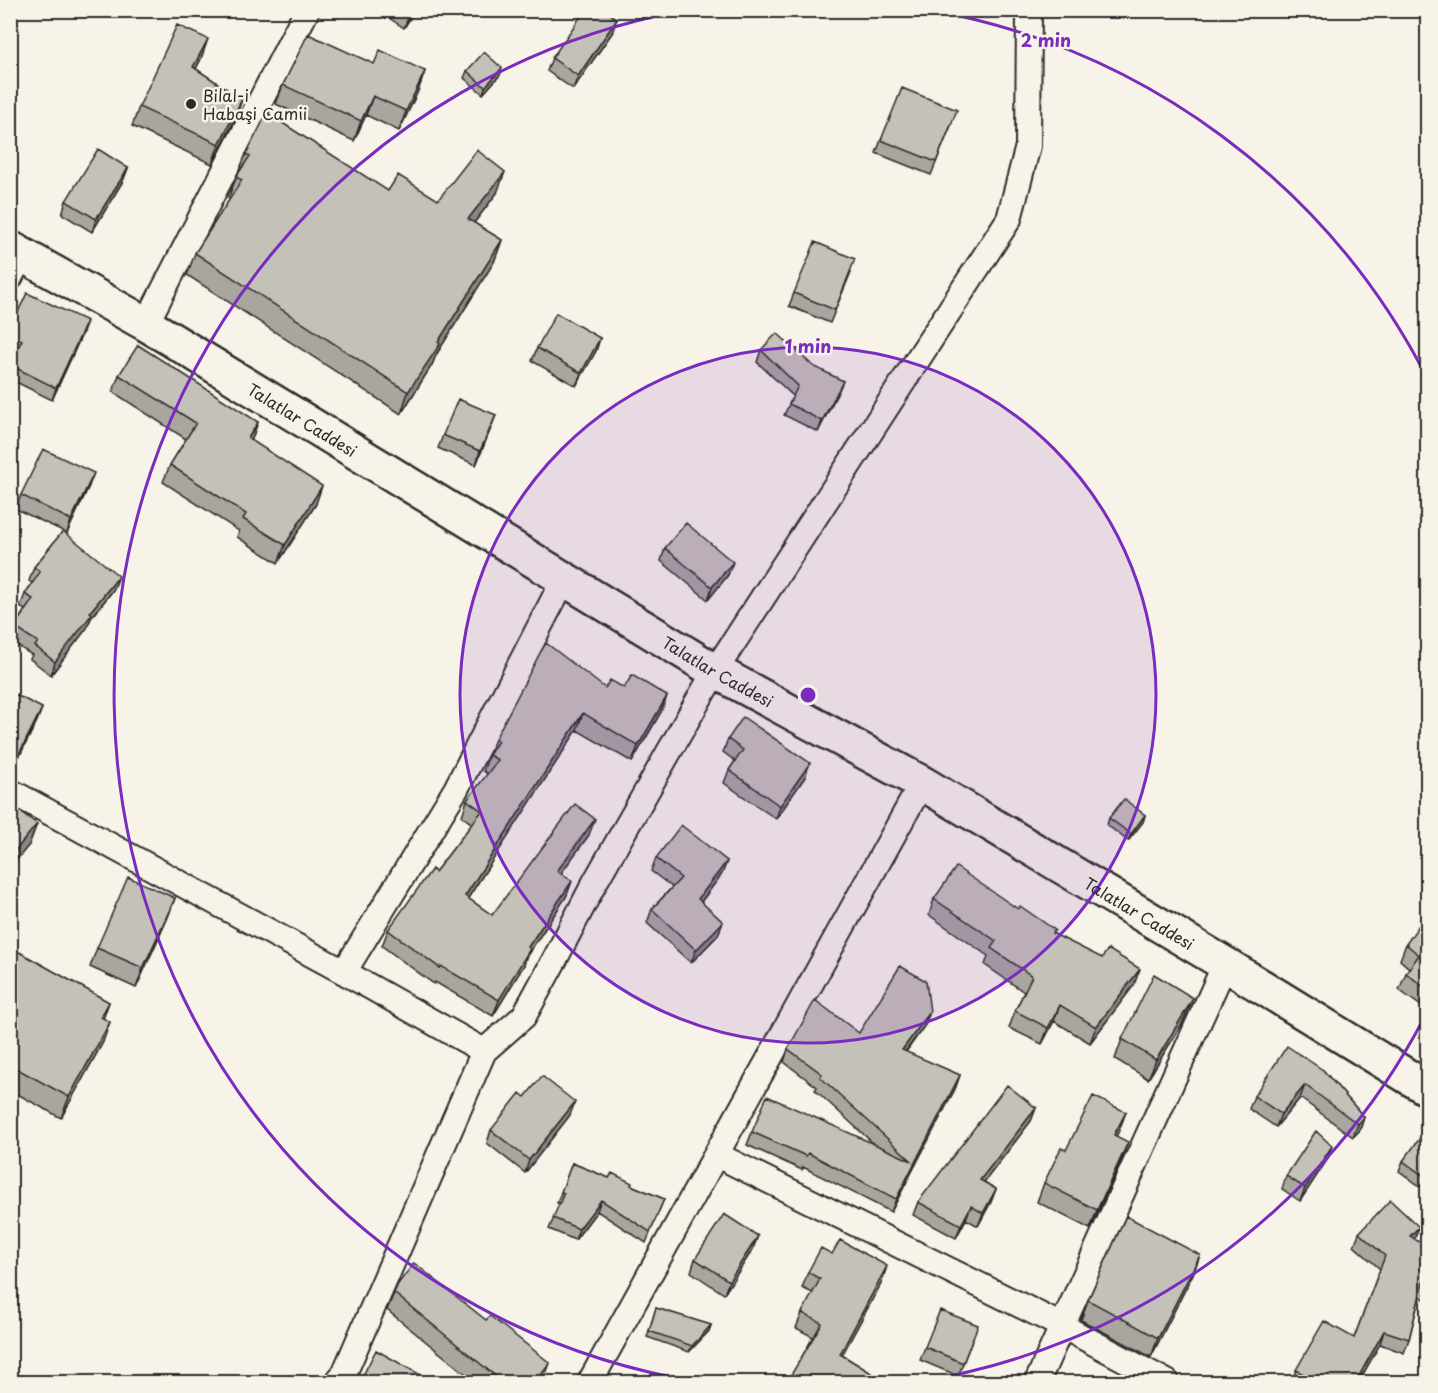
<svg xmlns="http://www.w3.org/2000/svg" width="1438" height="1393" viewBox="0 0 1438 1393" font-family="'Playpen Sans',sans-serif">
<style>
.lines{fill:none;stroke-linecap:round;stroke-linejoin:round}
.street-casing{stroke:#2b2b2b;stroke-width:28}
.secondary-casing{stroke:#2b2b2b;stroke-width:38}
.street{stroke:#f7f3e8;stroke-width:24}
.secondary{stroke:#f7f3e8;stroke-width:33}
.wall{fill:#a9a69f;stroke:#2b2b2b;stroke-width:1.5}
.shaded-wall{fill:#898782;stroke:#2b2b2b;stroke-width:1.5}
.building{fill:#c4c1b9;stroke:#2b2b2b;stroke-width:1.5}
.ring{fill:none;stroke:#7b2cbf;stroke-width:3}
.poi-dot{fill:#2b2b2b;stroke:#f7f3e8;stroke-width:2}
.labels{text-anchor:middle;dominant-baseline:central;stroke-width:5;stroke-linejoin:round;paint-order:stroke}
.poi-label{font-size:16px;fill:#2b2b2b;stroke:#f7f3e8;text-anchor:start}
.street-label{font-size:16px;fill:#2b2b2b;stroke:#f7f3e8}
.centre{fill:#7b2cbf;stroke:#f7f3e8;stroke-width:3}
.ring-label{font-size:18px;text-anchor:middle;font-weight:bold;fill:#7b2cbf;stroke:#f7f3e8;stroke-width:5;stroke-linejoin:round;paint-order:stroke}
</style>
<rect width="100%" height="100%" fill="#f7f3e8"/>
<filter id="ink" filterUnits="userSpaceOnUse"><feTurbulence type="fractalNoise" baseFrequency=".0167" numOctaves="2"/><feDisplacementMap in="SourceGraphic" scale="12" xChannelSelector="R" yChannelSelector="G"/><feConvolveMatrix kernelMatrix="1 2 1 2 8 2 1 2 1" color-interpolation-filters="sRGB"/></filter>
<g filter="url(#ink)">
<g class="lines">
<g class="street-casing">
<path id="street" d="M10 278 22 254
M146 324 307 10
M10 791 344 972 484 1051
M344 972 456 789 564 579
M717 1155 1062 1326 1167 1382
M337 1382 344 1374 484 1051 524 1016 555 959 595 882 715 671 1009 219 1028 146 1029 10
M590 1382 922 783
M1037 1382 1225 964"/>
</g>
<g class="secondary-casing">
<g id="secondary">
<path id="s1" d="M10 248 146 324 715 671 922 783 1225 964 1428 1089"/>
</g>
</g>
<use href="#street" class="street"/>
<use href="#secondary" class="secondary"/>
</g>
<path class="wall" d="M377 10H415L404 28Z
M660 10H669L667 15Z
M612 33 573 89 547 71 552 58Z
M201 59 196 69 242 99 235 119 212 164 132 126 139 107Z
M374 64 425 71 418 91 399 131 366 115 354 141 276 104 283 85Z
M467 71 500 75 483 94 464 78Z
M952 123 931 175 876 153 881 140Z
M246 154 388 191 438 200 497 193 474 223 502 240 494 262 436 355 432 365 401 414 187 275 195 253 230 199 228 198Z
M128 168 123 181 92 232 62 214 66 201Z
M851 272 830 323 789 306 794 293Z
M10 329 83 332 52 400 10 379V363L17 350 10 347Z
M600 338 596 351 576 386 532 361 537 348Z
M761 350 813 366 843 381 838 392 818 432 784 415 793 396 757 362Z
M119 375 258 422 251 441 316 504 278 563 237 537 239 531 163 482 170 465 186 439 113 392Z
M496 415 476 465 438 448 443 435Z
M89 486 67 533 64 532 114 589 91 618 87 628 51 675 30 659 32 655 10 641V637L14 627 25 610 20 607 25 594 32 583 29 581 34 567 63 531 16 509 21 495Z
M665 548 728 575 708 600 661 561Z
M605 688H624L667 696 661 712 632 762 577 730 468 898 492 915 589 835 561 873 572 881 566 897 526 957 524 965 493 1016 435 982 434 984 382 946 388 930 435 872 472 824 462 816 467 800 488 774 483 771 495 739Z
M10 692 42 708 37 721 12 771 10 770Z
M728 739 805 777 776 819 724 783 729 770 735 761 723 752Z
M1145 815 1143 822 1128 841 1107 825 1109 818Z
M656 858 727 861 722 874 701 902 723 922 718 935 691 963 647 923 652 909 672 887 651 871Z
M175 898 168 917 136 988 90 967 97 948Z
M934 899 1053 934 1134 985 1090 1043 1054 1021 1042 1044 1009 1028 1015 1011 1024 992 985 965 988 956 929 915Z
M1428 927V1011L1399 990 1406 973 1409 968 1400 960 1406 944Z
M10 947 109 1002 103 1018V1042L61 1118 10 1090Z
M1193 998 1181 1026 1148 1079 1115 1059 1122 1039Z
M925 1025 906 1052 960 1075 955 1089 891 1212 803 1167 802 1170 747 1145 752 1132 874 1144 815 1090 817 1087 784 1062 788 1049 859 1033Z
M1323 1070 1364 1117 1360 1130 1353 1137 1300 1098 1276 1127 1249 1109 1254 1096Z
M525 1097 570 1115 525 1173 487 1143 491 1130Z
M1036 1108 1031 1121 984 1182 996 1189 991 1202 978 1226 966 1219 956 1238 913 1215 918 1202Z
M1126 1112 1116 1136 1121 1161 1090 1229 1037 1202 1044 1183 1066 1150Z
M1428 1131V1192L1399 1171 1403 1161Z
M1332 1146 1327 1160 1300 1201 1282 1189 1286 1176Z
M572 1163 609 1178 631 1185 664 1199 646 1243 597 1211 575 1240 549 1229 560 1204 557 1203Z
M1359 1233 1414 1239 1428 1248V1302L1420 1296 1409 1339 1404 1353 1380 1344 1358 1383H1291L1296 1370 1354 1338 1380 1269 1354 1246Z
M753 1249 724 1294 691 1272 695 1259Z
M1200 1255 1193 1274 1151 1357 1081 1320 1088 1300Z
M808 1272 882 1282 842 1355 873 1374 870 1383H787L813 1337 796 1328 802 1313 813 1293 802 1288Z
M394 1293 544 1380 542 1383H477L387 1310Z
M656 1308 711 1325 709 1331 689 1352 647 1337Z
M973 1338 958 1376 920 1360 925 1347Z"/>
<path class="shaded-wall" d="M412 10H415L404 28 409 15Z
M617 19 612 33 573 89 578 76Z
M208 39 201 59 186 86 193 67Z
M502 68 500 75 483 94 485 87Z
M425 71 418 91 399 131 406 111Z
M373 96 366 115 354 141 361 121Z
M242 99 235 119 212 164 219 144Z
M128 168 123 181 92 232 96 219Z
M505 172 497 193 460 241 468 219Z
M502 240 494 262 436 355 432 365 401 414 408 392 438 342Z
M87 321 83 332 52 400 56 388Z
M600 338 596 351 576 386 581 373Z
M843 381 838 392 818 432 822 421Z
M496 415 491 428 476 465 480 451Z
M258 422 252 439 241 456 248 438Z
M94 473 89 486 67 533 71 520Z
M322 486 316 504 278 563 285 545Z
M733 562 728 575 708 600 712 587Z
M119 576 114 589 91 618 87 628 51 675 55 662 90 612Z
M667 696 661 712 632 762 638 746Z
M42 708 37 721 12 771 17 758Z
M583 713 577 730 459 912 465 896Z
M810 763 805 777 776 819 780 806Z
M1145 815 1143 822 1128 841 1131 834Z
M595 819 589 835 551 887 557 871Z
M37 824 29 845 10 868V857Z
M727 861 722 874 693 912 698 899Z
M572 881 566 897 526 957 524 965 493 1016 499 1000 528 947Z
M175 898 168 917 136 988 143 968Z
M723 922 718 935 691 963 696 950Z
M1140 969 1134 985 1090 1043 1096 1027Z
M1193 998 1181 1026 1148 1079 1156 1060Z
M109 1002 102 1022 101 1017Z
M1060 1005 1054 1021 1042 1044 1048 1028Z
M930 1012 925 1025 897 1063 902 1050Z
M110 1022 103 1042 61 1118 69 1097Z
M960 1075 955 1089 891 1212 896 1199Z
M1305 1085 1300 1098 1276 1127 1281 1114Z
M575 1102 570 1115 525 1173 529 1160Z
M1036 1108 1031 1121 975 1194 980 1180Z
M1126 1112 1119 1131 1107 1154 1114 1135Z
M1364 1117 1360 1130 1353 1137 1358 1124Z
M1128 1142 1121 1161 1090 1229 1097 1210Z
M1332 1146 1327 1160 1300 1201 1305 1188Z
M996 1189 991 1202 978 1226 983 1213Z
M601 1200 597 1211 575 1240 579 1229Z
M971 1206 966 1219 956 1238 961 1225Z
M1419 1227 1414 1240 1410 1236Z
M758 1236 753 1249 724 1294 729 1281Z
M1200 1255 1193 1274 1151 1357 1158 1338Z
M887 1266 882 1282 834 1370 840 1354Z
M711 1325 709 1331 689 1352 692 1346Z
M1384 1331 1380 1344 1358 1383H1355Z
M550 1363 544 1380 542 1383H535Z"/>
<path class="building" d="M402 10H412L409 15Z
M585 10H604L617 19 578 76 552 58Z
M177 25 208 39 193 67 242 99 219 144 139 107Z
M308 34 374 64 380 50 425 71 406 111 373 96 361 121 283 85Z
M484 52 502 68 485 87 467 71Z
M902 88 957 110 936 162 881 140Z
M267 113 388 191 398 175 438 200 477 150 505 172 468 219 502 240 438 342 440 344 408 392 195 253 242 180 236 177 250 156 246 154Z
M98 149 128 168 96 219 66 201Z
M815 242 855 259 835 310 794 293Z
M27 293 87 321 56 388 10 365V363L22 340 10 334V329Z
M556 313 600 338 581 373 537 348Z
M777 333 813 366 843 381 822 421 789 404 798 386 761 350Z
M138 345 258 422 248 438 322 486 285 545 243 519 246 514 170 465 196 423 119 375Z
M458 399 496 415 480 451 443 435Z
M43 449 94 473 71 520 21 495Z
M686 523 733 562 712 587 665 548Z
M63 531 119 576 90 612 92 614 55 662 35 646 38 642 14 627 33 599 25 594 40 572 34 567Z
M546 643 605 688 610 680 624 688 632 675 667 696 638 746 583 713 465 896 492 915 575 804 595 819 557 871 572 881 528 947 530 949 499 1000 441 966 440 968 388 930 432 869 435 872 482 811 467 800 498 760 489 755 498 741 495 739 540 653Z
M10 692 42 708 17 758 10 755Z
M743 717 810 763 780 806 729 770 743 750 728 739Z
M1124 799 1145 815 1131 834 1109 818Z
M10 804 37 824 10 857Z
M681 825 727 861 698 899 723 922 696 950 652 909 681 878 656 858Z
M956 867 1018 909 1020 906 1055 930 1052 933 1102 958 1108 949 1140 969 1096 1027 1060 1005 1048 1028 1015 1011 1032 976 991 948 996 941 934 899Z
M128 877 175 898 143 968 97 948Z
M1421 922 1428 927V990L1406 973 1419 955 1406 944Z
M10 947 109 1002 101 1017 110 1022 69 1097 10 1065Z
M900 966 926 981 930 1012 902 1050 960 1075 896 1199 808 1153 806 1156 752 1132 767 1096 912 1161 820 1077 822 1074 788 1049 815 1000 859 1033Z
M1154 974 1193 998 1188 1007 1156 1060 1122 1039Z
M1287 1046 1323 1070 1364 1117 1358 1124 1305 1085 1281 1114 1254 1096Z
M542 1076 575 1102 529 1160 491 1130 520 1093 525 1097Z
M1007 1085 1036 1108 980 1180 996 1189 983 1213 971 1206 961 1225 918 1202Z
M1093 1096 1126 1112 1114 1135 1128 1142 1097 1210 1044 1183 1061 1148 1066 1150Z
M1426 1130 1428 1131V1179L1403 1161Z
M1316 1131 1332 1146 1305 1188 1286 1176Z
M572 1163 609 1178 612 1173 632 1183 631 1185 664 1199 650 1232 601 1200 579 1229 553 1218 564 1193 561 1192Z
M1390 1200 1419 1227 1410 1236 1428 1248V1285L1423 1282 1409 1339 1384 1331 1355 1383H1319L1296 1370 1324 1321 1354 1338 1385 1256 1359 1233Z
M724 1214 758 1236 729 1281 695 1259Z
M1126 1216 1200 1255 1158 1338 1088 1300Z
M840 1240 887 1266 840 1354 873 1374 868 1383H792L788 1380 822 1323 802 1313 820 1279 808 1272 821 1248 832 1254Z
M414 1263 486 1320 490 1316 550 1363 535 1383H504L394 1293 398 1284Z
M656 1308 711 1325 692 1346 649 1331Z
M940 1310 978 1325 963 1363 925 1347Z
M376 1350 435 1383H359Z"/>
</g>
<circle cx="808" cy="695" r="348" fill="#7b2cbf" fill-opacity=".12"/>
<g class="ring">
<circle cx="808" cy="695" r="348"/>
<path d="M1425 1016A696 696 0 0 1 917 1382M699 1382A696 696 0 0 1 681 11M935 11A696 696 0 0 1 1425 374"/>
</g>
<circle class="poi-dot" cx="191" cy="104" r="6"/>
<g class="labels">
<g class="poi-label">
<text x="203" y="95">Bilal-i<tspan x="203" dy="18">Habaşi Camii</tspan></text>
</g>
<g class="street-label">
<text stroke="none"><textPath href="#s1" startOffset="339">Talatlar Caddesi</textPath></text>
<text stroke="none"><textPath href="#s1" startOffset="825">Talatlar Caddesi</textPath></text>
<text stroke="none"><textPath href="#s1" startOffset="1311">Talatlar Caddesi</textPath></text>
</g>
</g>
<circle cx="808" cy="695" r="9" class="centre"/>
<g class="ring-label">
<text x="1046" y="47">2 min</text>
<text x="808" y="353">1 min</text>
</g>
<rect width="1438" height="1393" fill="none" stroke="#f7f3e8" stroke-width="36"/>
<rect x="18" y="18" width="1402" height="1357" fill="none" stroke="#2b2b2b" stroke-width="2" filter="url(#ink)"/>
</svg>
